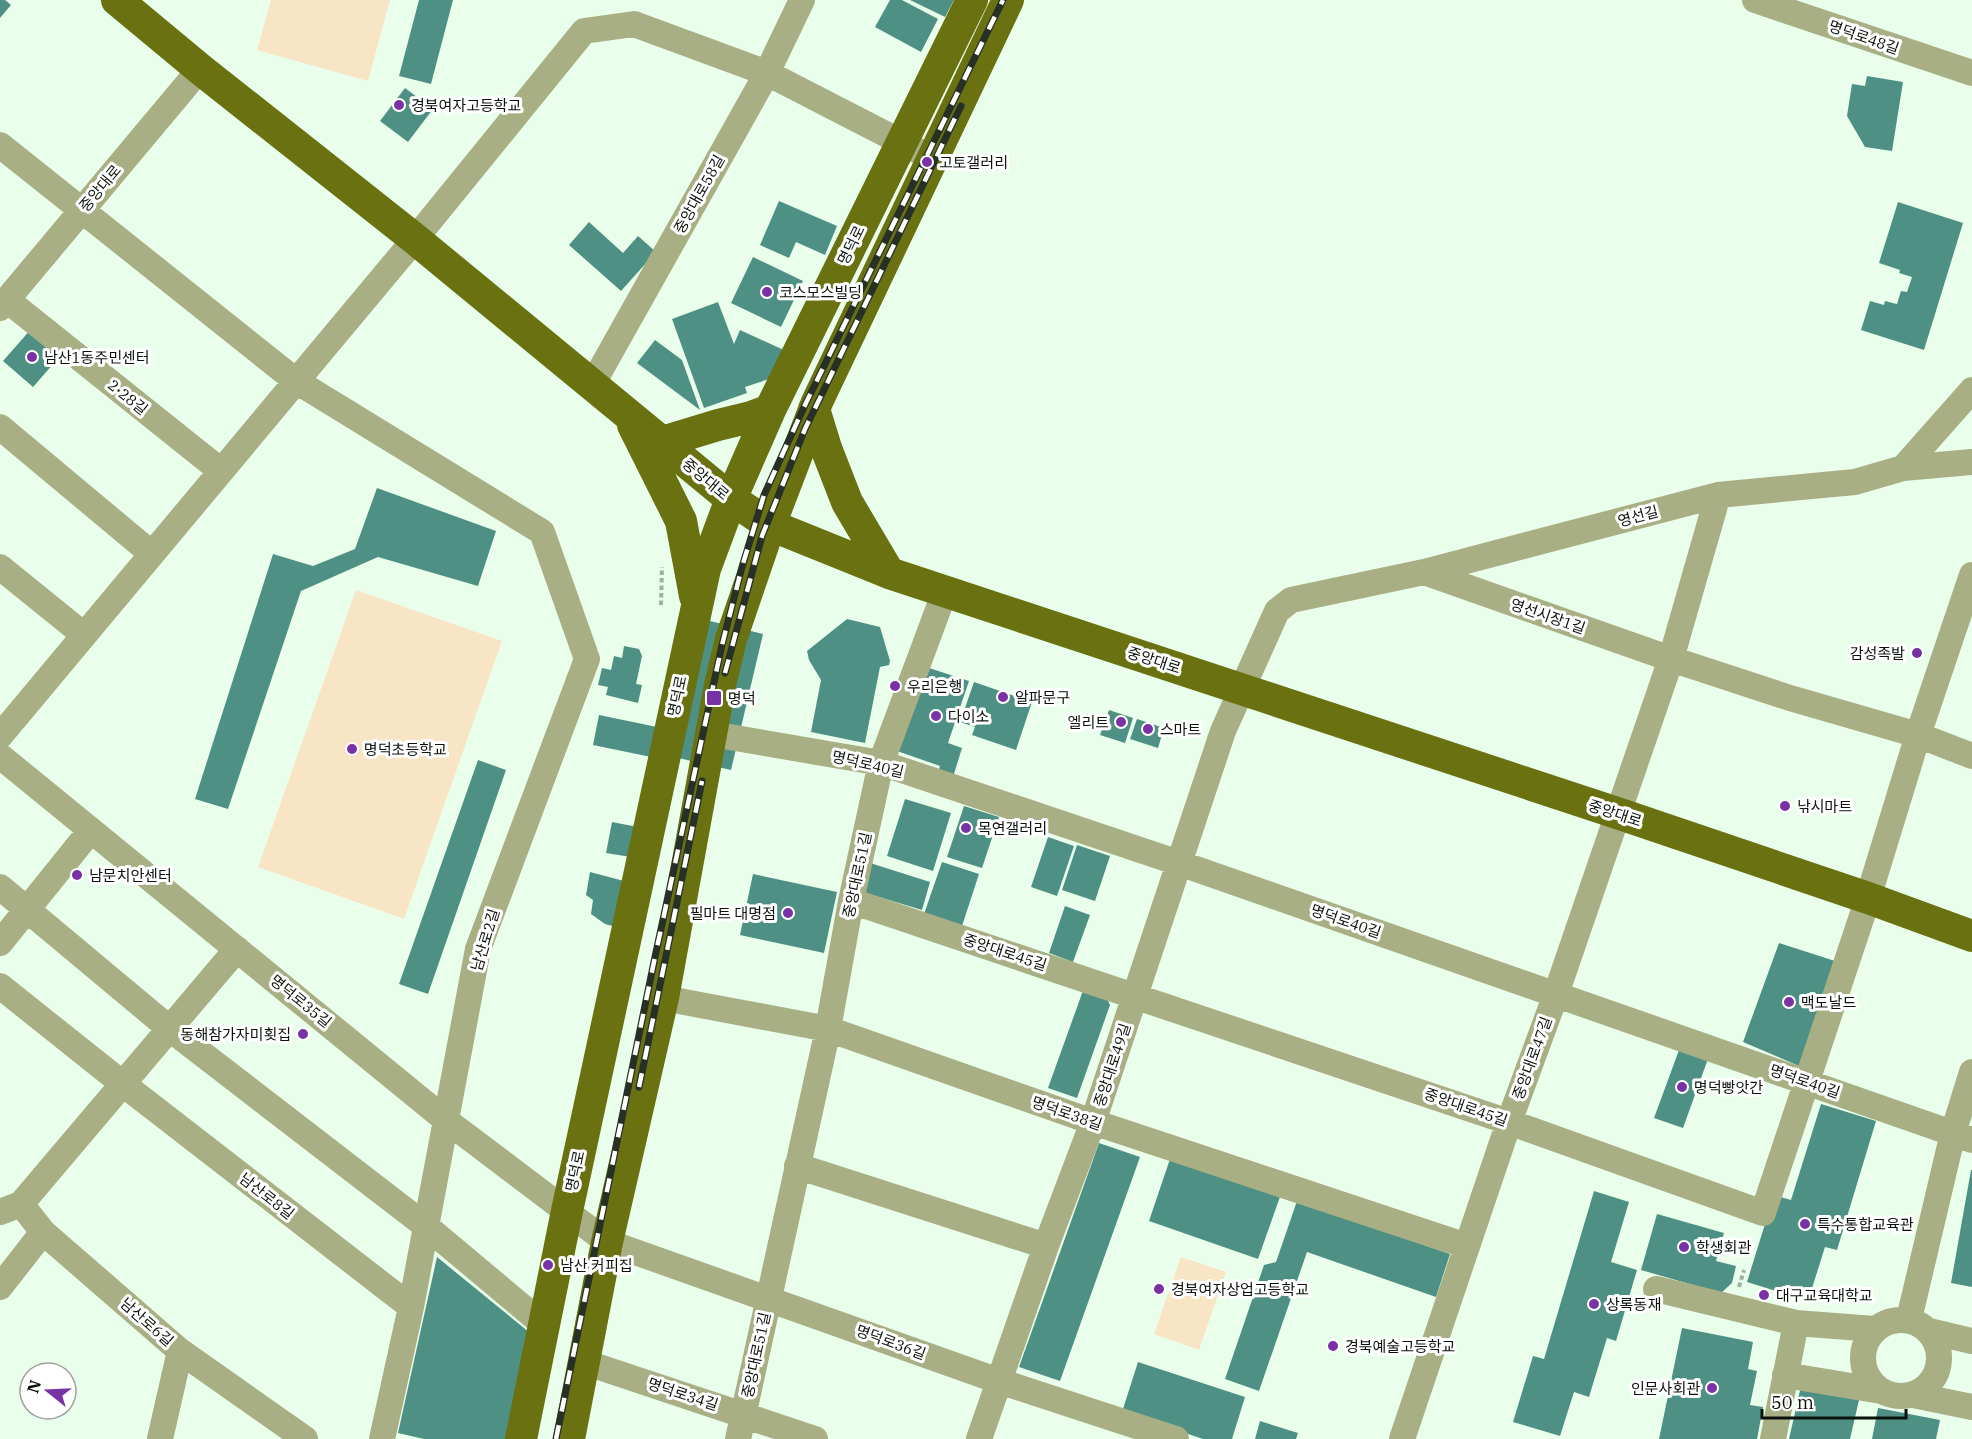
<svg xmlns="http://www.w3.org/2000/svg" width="1972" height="1439" viewBox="0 0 1972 1439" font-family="'IBM Plex Serif','Noto Sans KR',serif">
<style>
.green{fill:#f8e5c5}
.building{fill:#4e9184}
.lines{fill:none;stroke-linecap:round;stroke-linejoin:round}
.path{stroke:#9fb0a0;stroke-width:4;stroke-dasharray:4.5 3;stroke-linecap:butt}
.minor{stroke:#a9af84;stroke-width:26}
.major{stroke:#697111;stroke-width:32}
.rail-casing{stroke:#273027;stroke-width:7}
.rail{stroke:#fff;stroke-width:4.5;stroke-dasharray:14;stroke-linecap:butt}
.poi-dot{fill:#7832a5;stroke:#fff;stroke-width:2}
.labels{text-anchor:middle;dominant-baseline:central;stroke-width:6;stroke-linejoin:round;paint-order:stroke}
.street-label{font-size:15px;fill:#0b120b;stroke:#fff}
.poi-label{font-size:15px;fill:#0b120b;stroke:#fff;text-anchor:start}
</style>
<rect width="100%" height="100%" fill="#eaffeb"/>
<path class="green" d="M271 0H390L368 81 257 50Z
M356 590 502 641 404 919 258 867Z
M1181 1257 1226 1272 1199 1350 1154 1334Z"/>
<path class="building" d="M0 0H5L11 5 0 18Z
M419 0H453L431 84 399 76Z
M890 0H902L938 19 921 52 875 27Z
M910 0H954L945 17Z
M1867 76 1903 82 1892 151 1865 147 1847 116 1852 84 1865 86Z
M405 88 433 109 408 142 380 121Z
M779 201 837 226 825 255 796 242 789 258 760 245Z
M1898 202 1963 223 1924 350 1861 330 1870 301 1884 305 1885 301 1897 304 1901 291 1907 292 1912 277 1899 273 1900 270 1879 263Z
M589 222 623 253 638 236 656 252 621 291 569 245Z
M753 257 803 281 781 327 731 303Z
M718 302 734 344 740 330 786 351 775 377 745 387 747 393 704 408 672 319Z
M32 328 62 354 33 387 3 361Z
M655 340 682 360 700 410 637 363Z
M377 488 496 531 478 586 378 557 301 591 228 809 195 799 273 554 313 566 355 549Z
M847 619 880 627 890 661 889 665 880 667 865 743 811 732 821 680 809 660 807 651Z
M706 620 763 634 731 770 674 757Z
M624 646 639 649 642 656 636 684 642 685 638 703 606 695 608 687 598 685 602 668 611 670 614 656 622 658Z
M926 667 969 681 948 743 962 748 953 777 938 772 940 766 897 751Z
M974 682 1032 702 1016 750 972 735 975 727 960 722Z
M1109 710 1133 718 1125 743 1100 735Z
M599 715 662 728 656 758 593 745Z
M1137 719 1164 728 1158 748 1130 739Z
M478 760 506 770 428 994 399 984Z
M905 799 951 813 933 871 887 856Z
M964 806 999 817 982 868 947 857Z
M612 822 643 828 637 858 606 853Z
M1048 837 1074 846 1057 896 1031 887Z
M1077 845 1110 856 1095 901 1062 890Z
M867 862 930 882 922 910 859 891Z
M942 862 979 874 962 926 924 914Z
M590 872 624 881 620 928 605 924 591 914 593 900 586 895Z
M753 874 837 892 824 953 740 935Z
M1065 906 1090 915 1073 962 1049 953Z
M1779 943 1835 961 1799 1066 1743 1042Z
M1085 985 1104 992 1110 1005 1077 1098 1048 1088Z
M1679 1050 1709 1056 1683 1128 1654 1118Z
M1821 1104 1876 1121 1837 1250 1825 1247 1808 1301 1747 1282 1774 1195 1791 1200Z
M1099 1143 1140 1157 1060 1381 1019 1367Z
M1171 1156 1281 1194 1258 1259 1149 1221Z
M1971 1170H1972V1287L1951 1283Z
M1594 1191 1629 1202 1611 1262 1637 1270 1616 1341 1607 1338 1589 1397 1574 1392 1560 1436 1513 1422 1533 1356 1544 1359Z
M1297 1201 1450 1254 1436 1297 1307 1252 1259 1391 1225 1379 1264 1265 1276 1262Z
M1657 1214 1724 1233 1716 1261 1736 1266 1732 1283 1721 1293 1641 1270Z
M437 1257 535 1337 516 1439H424L398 1433Z
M1682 1328 1753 1342 1748 1369 1757 1371 1750 1405 1763 1407 1757 1439H1659Z
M1138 1362 1245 1397 1232 1439H1203L1122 1412Z
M1801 1386 1859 1400 1850 1439H1789Z
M1878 1408 1940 1420 1936 1439H1872Z
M1260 1421 1298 1433 1296 1439H1255Z"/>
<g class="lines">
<path class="path" d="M661 605 662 567
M1739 1287 1744 1270"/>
<path class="minor" d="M1755 0 1972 73
M0 145 296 381 542 532 587 659 478 949 411 1307 382 1439
M7 300 221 471
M0 308 200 69
M592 385 767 73 802 0
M0 427 152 554
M1903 468 1972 462
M0 567 84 635
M1424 572 1671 659 1790 698 1918 735 1972 756
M712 734 881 763 1179 863 1972 1140
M0 736 415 239 584 31 634 24 767 73 932 158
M0 756 447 1121 607 1242 999 1381 1176 1439
M0 887 170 1029 427 1227 544 1325
M851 901 1509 1122 1763 1213 1868 898 1918 735 1972 575
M0 943 91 830
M0 986 123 1084 411 1307
M663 998 828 1029 1093 1122 1467 1246
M797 1166 1046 1246
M21 1204 43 1232 180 1351 305 1439
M0 1212 21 1204 237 949
M0 1287 43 1232
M1656 1289 1796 1323 1874 1329
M1909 1319 1953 1133 1972 1072
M1863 1358a38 38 0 1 1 76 0a38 38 0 1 1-76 0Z
M1929 1331 1972 1341
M584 1362 815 1439
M1785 1375 1881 1391
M1913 1395 1972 1407
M160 1439 180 1351
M738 1439 828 1029 851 901 881 763 945 591
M979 1439 1046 1246 1093 1122 1223 731 1277 611 1291 600 1424 572 1718 495 1855 482 1903 468 1972 390
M1402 1439 1509 1122 1556 994 1671 659 1718 495
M1773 1439 1796 1323"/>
<path class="major" d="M117 0 200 69 415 239 731 499 770 525 889 573 1617 813 1868 898 1972 936
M814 409 826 448 847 502 889 573
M633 425 681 521 695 596
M662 442 718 425 751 417 770 410
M521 1439 567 1211 705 569 731 499 770 410 972 0
M569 1439 607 1242 663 998 720 685 731 639 770 525 817 402 1008 0"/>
<g class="rail-casing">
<path id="rail" d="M725 673 762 536 805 429 961 106
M639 1087 702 781
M556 1439 655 957 722 645 742 567 764 495 804 407 1003 0"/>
</g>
<use href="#rail" class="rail"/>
</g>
<g class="poi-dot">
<circle cx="399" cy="105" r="6"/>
<circle cx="927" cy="162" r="6"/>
<circle cx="767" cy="292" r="6"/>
<circle cx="32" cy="357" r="6"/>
<circle cx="1917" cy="653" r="6"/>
<circle cx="895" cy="686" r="6"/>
<circle cx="1003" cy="697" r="6"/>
<rect x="706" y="690" width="16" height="16" rx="3"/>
<circle cx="936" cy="716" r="6"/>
<circle cx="1121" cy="722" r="6"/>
<circle cx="1148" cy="729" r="6"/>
<circle cx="352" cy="749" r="6"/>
<circle cx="1785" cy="806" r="6"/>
<circle cx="966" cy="828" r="6"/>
<circle cx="77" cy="875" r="6"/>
<circle cx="788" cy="913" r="6"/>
<circle cx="1789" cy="1002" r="6"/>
<circle cx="303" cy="1034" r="6"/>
<circle cx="1682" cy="1087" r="6"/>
<circle cx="1805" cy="1224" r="6"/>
<circle cx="1684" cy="1247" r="6"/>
<circle cx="548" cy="1265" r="6"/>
<circle cx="1159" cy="1289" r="6"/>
<circle cx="1764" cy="1295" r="6"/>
<circle cx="1594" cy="1304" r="6"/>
<circle cx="1333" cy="1346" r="6"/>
<circle cx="1712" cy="1388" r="6"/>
</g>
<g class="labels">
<g class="street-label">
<text transform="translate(1864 37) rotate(19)">명덕로48길</text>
<text transform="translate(100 188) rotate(-50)">중앙대로</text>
<text transform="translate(699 194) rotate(-61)">중앙대로58길</text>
<text transform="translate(851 245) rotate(-64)">명덕로</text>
<text transform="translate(128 397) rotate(39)">2·28길</text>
<text transform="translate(706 479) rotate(40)">중앙대로</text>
<text transform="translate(1638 516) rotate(-15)">영선길</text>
<text transform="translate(1548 616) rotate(19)">영선시장1길</text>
<text transform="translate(1154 660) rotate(18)">중앙대로</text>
<text transform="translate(677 696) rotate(-78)">명덕로</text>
<text transform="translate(868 764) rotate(13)">명덕로40길</text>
<text transform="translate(1615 813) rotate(18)">중앙대로</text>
<text transform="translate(857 875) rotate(-78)">중앙대로51길</text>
<text transform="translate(1346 921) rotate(19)">명덕로40길</text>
<text transform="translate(485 940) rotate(-73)">남산로2길</text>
<text transform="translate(1005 952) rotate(18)">중앙대로45길</text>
<text transform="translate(301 1001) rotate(39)">명덕로35길</text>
<text transform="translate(1532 1058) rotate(-70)">중앙대로47길</text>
<text transform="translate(1112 1065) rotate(-72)">중앙대로49길</text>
<text transform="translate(1805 1081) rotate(19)">명덕로40길</text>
<text transform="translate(1466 1107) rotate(19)">중앙대로45길</text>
<text transform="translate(1067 1113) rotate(19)">명덕로38길</text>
<text transform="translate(575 1171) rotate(-78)">명덕로</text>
<text transform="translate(267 1196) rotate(38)">남산로8길</text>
<text transform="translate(147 1322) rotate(41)">남산로6길</text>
<text transform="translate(891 1342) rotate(20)">명덕로36길</text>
<text transform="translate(756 1355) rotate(-78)">중앙대로51길</text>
<text transform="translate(683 1394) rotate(18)">명덕로34길</text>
</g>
<g class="poi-label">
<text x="411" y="105">경북여자고등학교</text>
<text x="939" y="162">고토갤러리</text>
<text x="779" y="292">코스모스빌딩</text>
<text x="44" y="357">남산1동주민센터</text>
<text x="1905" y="653" text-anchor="end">감성족발</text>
<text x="907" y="686">우리은행</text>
<text x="1015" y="697">알파문구</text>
<text x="728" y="698">명덕</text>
<text x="948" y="716">다이소</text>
<text x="1109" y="722" text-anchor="end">엘리트</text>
<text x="1160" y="729">스마트</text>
<text x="364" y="749">명덕초등학교</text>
<text x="1797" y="806">낚시마트</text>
<text x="978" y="828">목연갤러리</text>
<text x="89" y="875">남문치안센터</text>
<text x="776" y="913" text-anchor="end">필마트 대명점</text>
<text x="1801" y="1002">맥도날드</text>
<text x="291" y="1034" text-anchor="end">동해참가자미횟집</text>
<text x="1694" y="1087">명덕빵앗간</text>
<text x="1817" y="1224">특수통합교육관</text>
<text x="1696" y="1247">학생회관</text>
<text x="560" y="1265">남산 커피집</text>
<text x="1171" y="1289">경북여자상업고등학교</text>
<text x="1776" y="1295">대구교육대학교</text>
<text x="1606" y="1304">상록동재</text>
<text x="1345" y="1346">경북예술고등학교</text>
<text x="1700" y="1388" text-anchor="end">인문사회관</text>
</g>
</g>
<g transform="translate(48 1391) rotate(288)"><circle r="28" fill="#ffffff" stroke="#9da09d" stroke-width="1.5"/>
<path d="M0-4.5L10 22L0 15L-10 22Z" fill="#7832a5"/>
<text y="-9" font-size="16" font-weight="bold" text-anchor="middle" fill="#0b120b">N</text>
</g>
<path d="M1762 1409v9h144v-9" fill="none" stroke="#0b120b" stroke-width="3"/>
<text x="1771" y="1409" font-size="18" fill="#0b120b" stroke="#ffffff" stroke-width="4.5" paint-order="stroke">50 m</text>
</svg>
